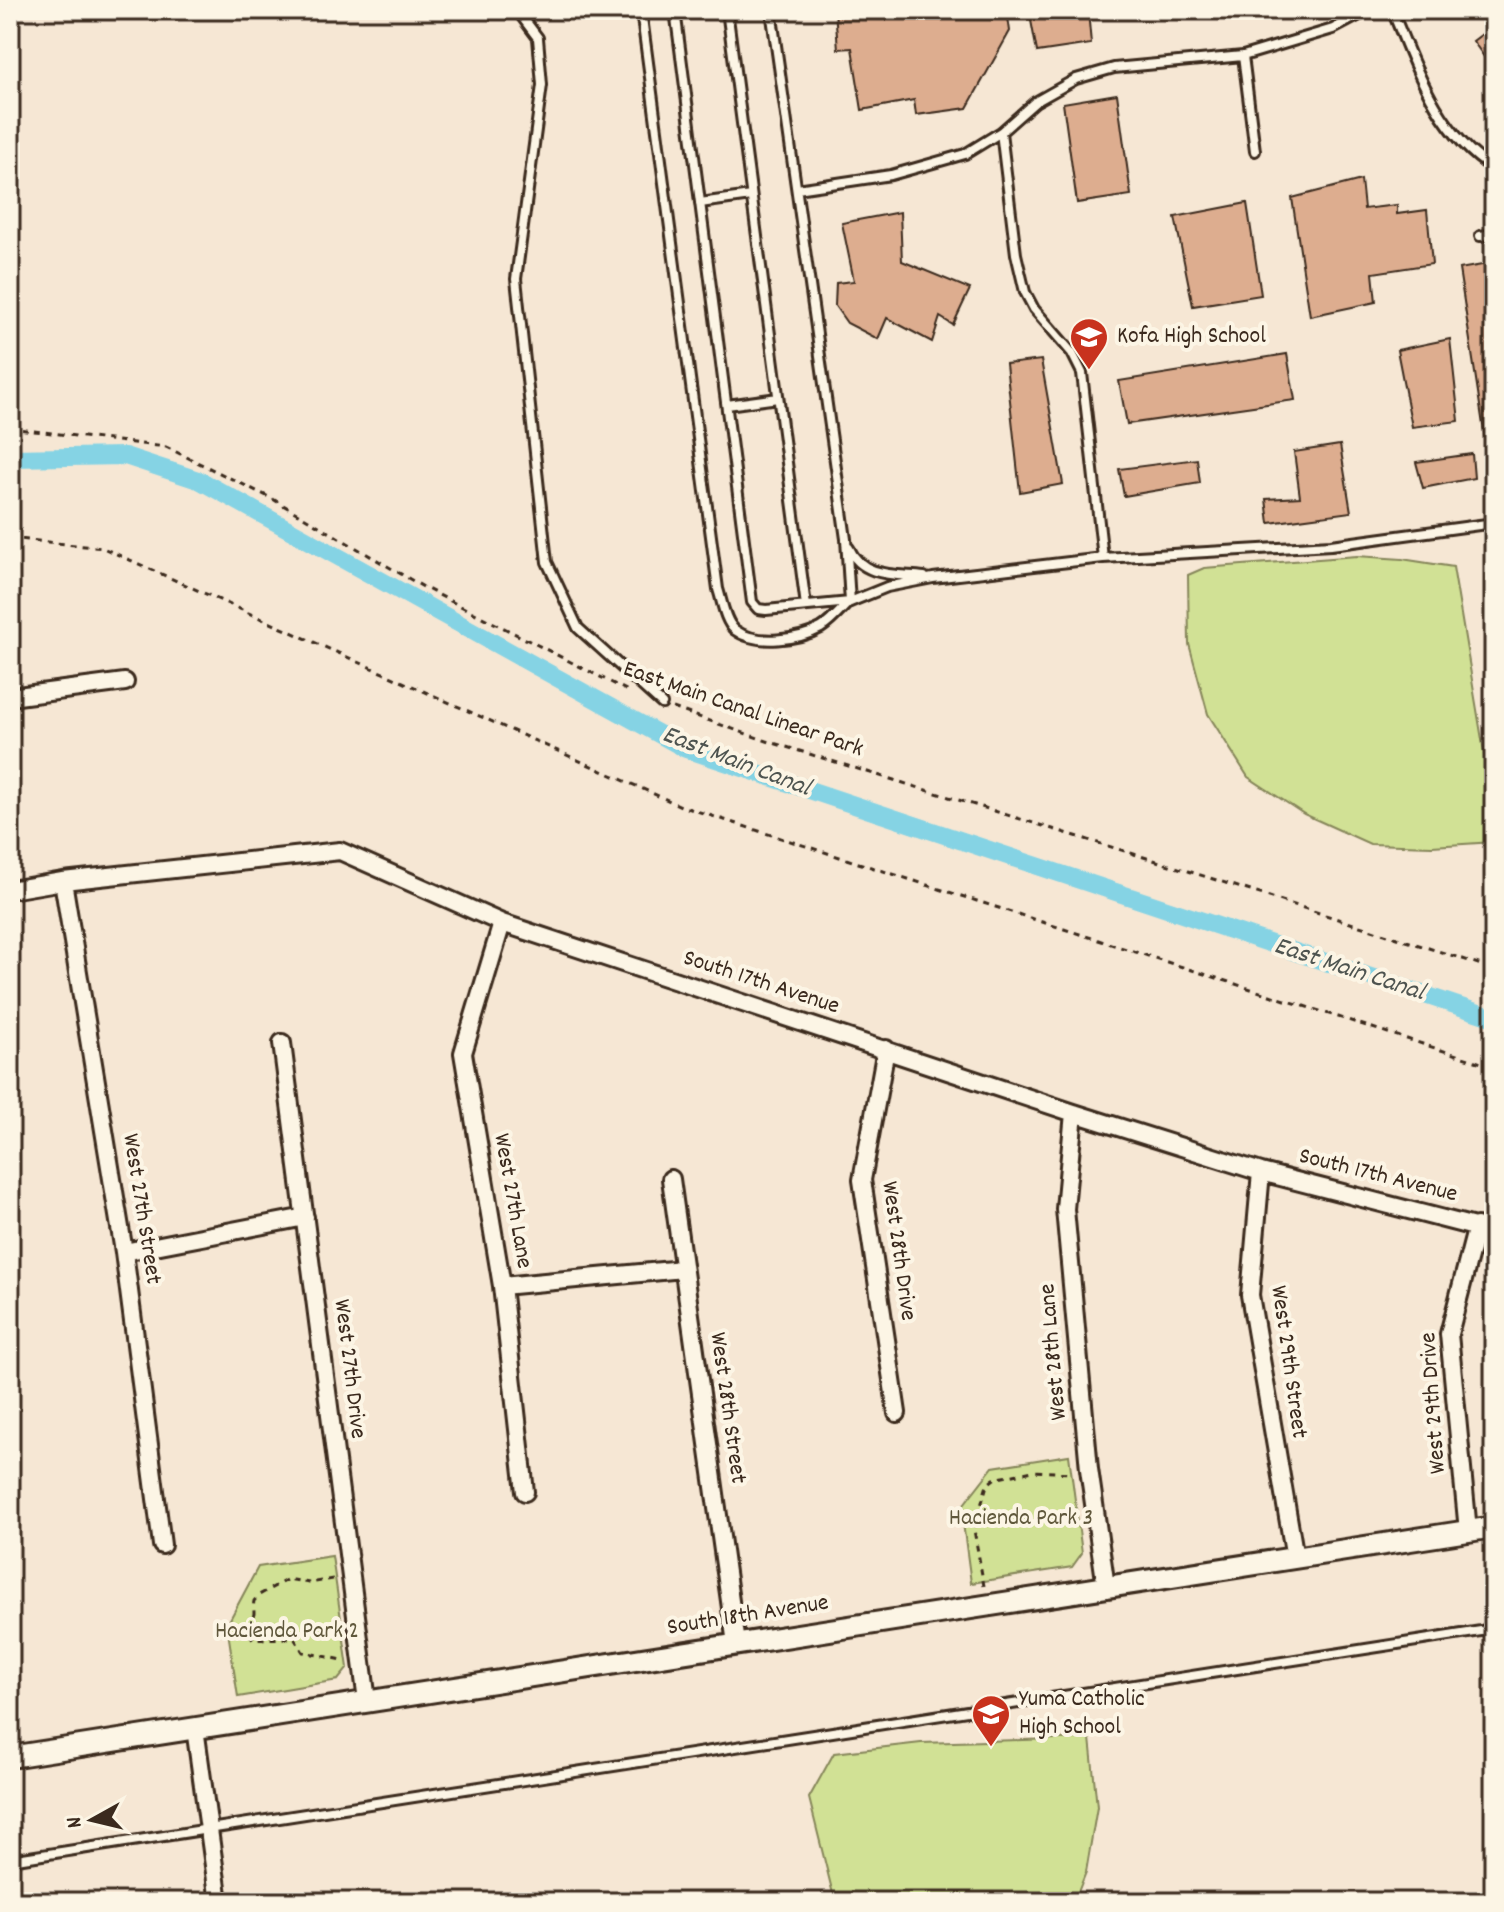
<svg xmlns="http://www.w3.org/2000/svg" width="1504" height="1912" viewBox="0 0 1504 1912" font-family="Dekko,sans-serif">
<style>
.green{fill:#d1e195;stroke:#86865a;stroke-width:2}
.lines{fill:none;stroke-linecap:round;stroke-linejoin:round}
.canal{stroke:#85d3e4;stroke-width:18}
.building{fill:#ddad8f;stroke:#3b2a1e;stroke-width:2}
.service-casing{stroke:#3b2a1e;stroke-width:14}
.minor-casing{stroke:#3b2a1e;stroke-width:22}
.tertiary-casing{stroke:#3b2a1e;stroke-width:26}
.path{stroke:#3b2a1e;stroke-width:3;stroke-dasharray:6 6;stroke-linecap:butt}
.service{stroke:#fcf5e5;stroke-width:8}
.minor{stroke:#fcf5e5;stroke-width:16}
.tertiary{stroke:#fcf5e5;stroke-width:20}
.labels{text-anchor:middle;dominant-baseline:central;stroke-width:8;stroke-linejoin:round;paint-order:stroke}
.poi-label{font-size:24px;fill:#3b2a1e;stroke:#fcf5e5;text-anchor:start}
.street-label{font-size:24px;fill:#3b2a1e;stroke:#fcf5e5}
.park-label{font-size:24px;fill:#60583c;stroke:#fcf5e5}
.water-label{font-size:26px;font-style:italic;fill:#4e5450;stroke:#fcf5e5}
</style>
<rect width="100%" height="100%" fill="#f6e7d4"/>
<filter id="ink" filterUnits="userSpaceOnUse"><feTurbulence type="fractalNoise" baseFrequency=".0125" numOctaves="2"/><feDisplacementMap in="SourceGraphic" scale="16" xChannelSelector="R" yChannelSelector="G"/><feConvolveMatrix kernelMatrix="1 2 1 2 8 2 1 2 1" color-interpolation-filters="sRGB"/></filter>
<g filter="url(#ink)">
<path class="green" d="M1357 556 1402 559 1453 567 1494 811V842L1432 846 1370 844 1304 814 1248 777 1208 714 1189 644 1188 575 1204 568Z
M1069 1455 1082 1553 1072 1567 971 1583 961 1508 993 1467Z
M332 1556 348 1668 338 1680 238 1697 227 1625 258 1567Z
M1090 1738 1097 1807 1086 1872 1074 1902H835L809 1798 834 1753 921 1743Z"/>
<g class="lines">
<path class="canal" d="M10 458 125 456 201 481 686 749 1494 1018"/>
</g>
<path class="building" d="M835 10H1007L1010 31 967 108 916 115 914 100 862 110 852 48 838 49Z
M1029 10H1091L1088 11 1091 44 1037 52Z
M1494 25V71L1473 41Z
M1117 94 1131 195 1077 203 1063 103Z
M1361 180 1364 209 1397 205V214L1427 210 1432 264 1373 273 1376 302 1310 316 1292 198Z
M1247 203 1261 295 1193 306 1175 217Z
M900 212 902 261 970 289 953 325 940 317 932 342 887 318 878 339 847 323 835 306 836 283 854 281 842 223Z
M1494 263V436L1485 438 1459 269Z
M1450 339 1459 421 1412 427 1397 350Z
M1287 354 1295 400 1127 424 1119 381Z
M1041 360 1063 484 1020 492 1006 364Z
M1340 445 1351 512 1269 523 1266 499 1300 497 1294 452Z
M1472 454 1474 478 1423 488 1416 462Z
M1197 459 1200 483 1124 496 1119 469Z"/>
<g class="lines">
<g class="service-casing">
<path id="service" d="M517 10 538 38 542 85 516 279 547 562 578 628 662 704
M641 10 718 589C722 601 725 622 735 630 756 646 799 640 821 628 832 621 840 611 849 602
M675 10 752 602 758 609 766 610 850 602 887 587 933 578 1103 558 1331 545 1494 523
M727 10 806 606
M771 10 846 539 850 602
M1392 10C1416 68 1438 134 1494 169
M1243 56 1255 151
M1001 132 1016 254 1025 292 1034 309 1072 353 1082 373 1103 558
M797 189 891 175 965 154 1001 132 1035 102 1076 79 1114 68 1243 56 1333 29 1369 10
M700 203 751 196
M1480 236 1494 234
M727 405 778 398
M849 548C862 578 896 574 924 577
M10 1860 1494 1629"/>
</g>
<g class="minor-casing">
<path id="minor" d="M10 697 125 682
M63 881 124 1252 162 1545
M10 890 63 881 340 851 502 923 1074 1113 1261 1172 1494 1232
M502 923 463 1053 502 1286 525 1492
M282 1043 367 1701
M886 1049 862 1180 897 1413
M1074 1113 1065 1209 1089 1469 1106 1587
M1261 1172 1250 1295 1295 1558
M671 1179 736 1644
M124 1252 305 1217
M502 1286 683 1269
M1468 1531 1449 1334 1477 1226
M195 1728 219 1902"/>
</g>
<g class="tertiary-casing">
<path id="tertiary" d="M10 1757 1494 1527"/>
</g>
<path class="path" d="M10 428 166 447 271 498 425 588 628 691
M10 538 103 548 681 806 1494 1067
M673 708 767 741 1160 862 1494 969
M333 1579 309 1583 288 1579 259 1595 254 1601C253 1605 254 1609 254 1613 253 1624 244 1627 253 1639L294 1638 303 1652 343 1660
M984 1586 974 1530 987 1485 994 1479 1033 1471 1072 1473"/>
<use href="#service" class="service"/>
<use href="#minor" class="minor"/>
<use href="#tertiary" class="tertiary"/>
</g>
</g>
<defs>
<g id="school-pin" transform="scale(2)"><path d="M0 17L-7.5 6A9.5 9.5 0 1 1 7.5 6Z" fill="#c8321e" stroke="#fcf5e5"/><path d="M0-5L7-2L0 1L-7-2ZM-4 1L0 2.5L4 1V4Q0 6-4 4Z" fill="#fff"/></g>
</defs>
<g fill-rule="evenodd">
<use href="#school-pin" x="1089" y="337"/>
<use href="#school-pin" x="991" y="1714"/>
</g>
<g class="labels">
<g class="poi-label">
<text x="1117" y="337">Kofa High School</text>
<text x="1019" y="1700">Yuma Catholic<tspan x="1019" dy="28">High School</tspan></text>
</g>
<g class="street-label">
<text transform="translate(743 710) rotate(19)">East Main Canal Linear Park</text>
<text transform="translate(761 983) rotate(18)">South 17th Avenue</text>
<text transform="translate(1378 1176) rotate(14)">South 17th Avenue</text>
<text transform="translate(512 1201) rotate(80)">West 27th Lane</text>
<text transform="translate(141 1209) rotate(81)">West 27th Street</text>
<text transform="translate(898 1251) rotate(82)">West 28th Drive</text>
<text transform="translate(1054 1352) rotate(-95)">West 28th Lane</text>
<text transform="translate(1288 1362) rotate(82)">West 29th Street</text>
<text transform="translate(349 1369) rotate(83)">West 27th Drive</text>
<text transform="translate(1434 1403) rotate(-94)">West 29th Drive</text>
<text transform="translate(727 1408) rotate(82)">West 28th Street</text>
<text transform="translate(748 1616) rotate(-9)">South 18th Avenue</text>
</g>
<g class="park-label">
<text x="1021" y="1519">Hacienda Park 3</text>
<text x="287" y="1632">Hacienda Park 2</text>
</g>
<g class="water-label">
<text transform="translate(736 762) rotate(21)">East Main Canal</text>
<text transform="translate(1349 970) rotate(18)">East Main Canal</text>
</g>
</g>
<rect width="1504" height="1912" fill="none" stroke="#fcf5e5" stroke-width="40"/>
<rect x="20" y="20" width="1464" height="1872" fill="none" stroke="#3b2a1e" stroke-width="3" filter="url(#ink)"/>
<g transform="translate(92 1820) rotate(262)" stroke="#fcf5e5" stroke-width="6" paint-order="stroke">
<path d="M0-6L14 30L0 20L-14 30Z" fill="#3b2a1e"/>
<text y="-12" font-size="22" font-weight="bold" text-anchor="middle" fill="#3b2a1e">N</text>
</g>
</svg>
